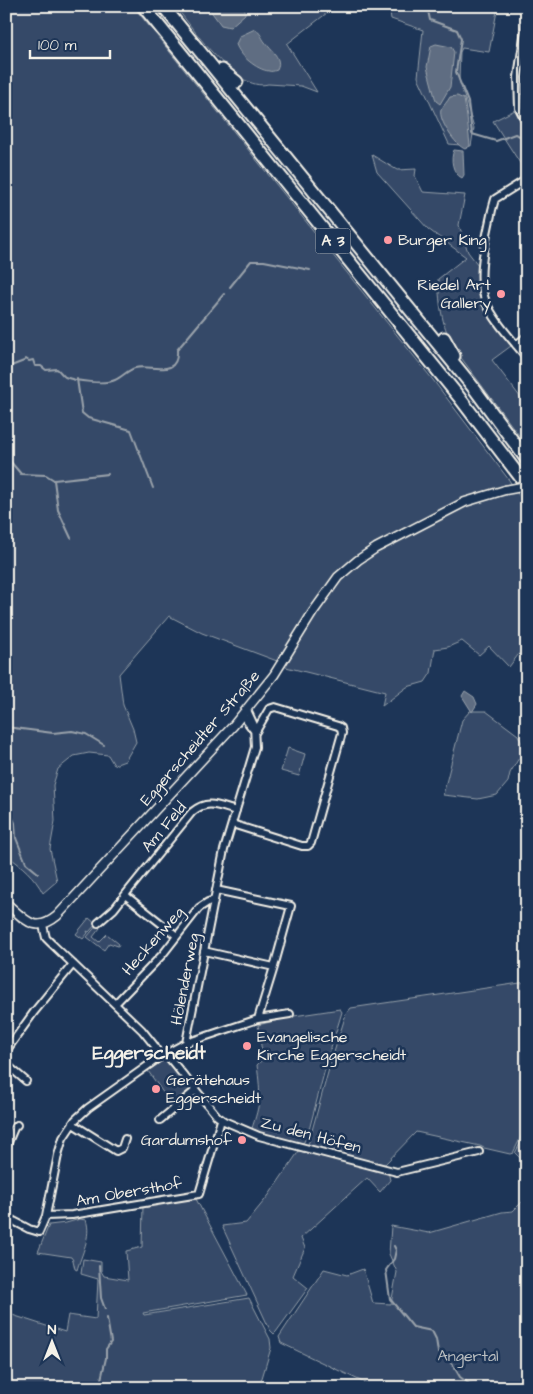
<svg xmlns="http://www.w3.org/2000/svg" width="533" height="1394" viewBox="0 0 533 1394" font-family="'Architects Daughter',sans-serif">
<style>
.green{fill:#354a67;stroke:#949ea8}
.water{fill:#5e6d82;stroke:#9aa2ab}
.lines{fill:none;stroke-linecap:round;stroke-linejoin:round}
.stream{stroke:#9aa2ab;stroke-width:2}
.minor-casing{stroke:#f4f1e8;stroke-width:10}
.tertiary-casing{stroke:#f4f1e8;stroke-width:11}
.motorway-casing{stroke:#f4f1e8;stroke-width:15}
.minor{stroke:#1d3557;stroke-width:6}
.tertiary{stroke:#1d3557;stroke-width:8}
.motorway{stroke:#1d3557;stroke-width:11}
.tertiary-bridge-casing{stroke:#f4f1e8;stroke-width:11;stroke-linecap:butt}
.tertiary-bridge{stroke:#1d3557;stroke-width:8}
.poi-dot{fill:#ff9aa2;stroke:#1d3557;stroke-width:2}
.labels{text-anchor:middle;dominant-baseline:central;stroke-width:5;stroke-linejoin:round;paint-order:stroke}
.shield{fill:#1d3557;stroke:#b4b9bc;stroke-width:1}
.shield-label{font-size:15px;font-weight:bold;fill:#f4f1e8}
.poi-label{font-size:16px;fill:#f4f1e8;stroke:#1d3557;text-anchor:start}
.street-label{font-size:16px;fill:#f4f1e8;stroke:#1d3557}
.park-label{font-size:16px;fill:#bbbfc1;stroke:#1d3557}
.quarter-label{font-size:19px;font-weight:bold;fill:#f4f1e8;stroke:#1d3557}
</style>
<rect width="100%" height="100%" fill="#1d3557"/>
<filter id="ink" filterUnits="userSpaceOnUse"><feTurbulence type="fractalNoise" baseFrequency=".02" numOctaves="2"/><feDisplacementMap in="SourceGraphic" scale="10" xChannelSelector="R" yChannelSelector="G"/><feConvolveMatrix kernelMatrix="1 2 1 2 8 2 1 2 1" color-interpolation-filters="sRGB"/></filter>
<g filter="url(#ink)">
<path class="green" d="M6 6H133L433 380 509 480 527 508V643L509 667 489 646 479 655 462 641 448 647 435 649 431 673 425 682 407 687 382 706 385 692 286 667 277 661 202 633 169 616 119 674 123 705 133 729 136 742 125 761 114 765 108 755 89 753 74 756 58 769 53 785 55 821 50 849 57 881 43 893C35 877 21 865 6 855Z
M175 6H336L287 44 317 92 301 86 268 84C236 93 193 28 175 6Z
M389 6H498L489 52 462 48 460 52 459 80 474 128 471 146 449 144 418 77 423 30 391 19Z
M521 90 527 92V174L493 121 517 109Z
M372 155 397 170 416 169 415 176 423 192 465 195 459 225 468 252 478 265 477 289 482 306 511 346 492 360 527 406V446L456 351C441 325 440 308 438 279L466 257 428 229 377 172Z
M470 711H486L518 735 527 753V756L519 758 510 773 508 782 497 795 478 799 443 795 462 720Z
M288 748 305 754 299 776 281 771Z
M89 918 96 924 89 932 87 931 88 933 83 939 76 934Z
M97 925 100 928 93 937 99 942 107 934 119 944 118 946 109 943 104 950 87 937Z
M527 982V1125L513 1153 510 1154 484 1148 480 1146 416 1132 385 1164 309 1148 308 1145 330 1065 346 1014 351 1008Z
M340 1009 342 1012 328 1058 309 1130 304 1142 299 1145 251 1131C261 1102 261 1096 257 1065L263 1059 258 1025 294 1016Z
M165 1059 190 1089 171 1104 148 1071Z
M527 1131V1165L515 1153Z
M299 1151 388 1172 390 1180 380 1192 367 1178 301 1238 305 1248 293 1276 308 1288 276 1332 274 1334 270 1330 222 1226 246 1223 269 1195Z
M192 1197 196 1199 247 1295 143 1313 144 1315 249 1298 270 1339 271 1348 259 1388H6V1313L65 1332 68 1315 96 1319 98 1279 81 1274 83 1259 101 1262V1271L104 1276 128 1280 126 1251 142 1247 143 1205Z
M527 1197V1388H379L365 1383 281 1343 279 1337 324 1269 347 1275 363 1269 373 1303 391 1304 397 1272 389 1254 391 1226 429 1233 502 1212 513 1211Z
M80 1219 86 1220C92 1236 81 1255 77 1270L75 1269 73 1260 71 1257 38 1252 49 1225 66 1223Z"/>
<path class="water" d="M210 6H245V14L230 27 221 25 210 10Z
M255 29C261 33 261 37 265 42 271 51 283 58 277 70 274 71 271 72 269 71 257 70 239 55 236 44L240 36Z
M436 44 451 47 454 52 450 87 440 104 436 101 427 67 431 46Z
M457 96 464 99 467 117 470 146 465 149C456 146 438 120 441 110 443 106 448 101 450 97Z
M454 150 463 151 464 175 462 178C452 173 450 159 454 150Z
M465 691 474 697 477 704 472 712 462 696Z"/>
<g class="lines">
<path class="stream" d="M427 6 430 20 457 30 461 39 456 72 468 102 472 134 496 141 515 134 527 139
M230 287 251 261H264L310 270
M6 368 24 361 26 359 29 361 33 360 35 366H41L46 370 57 369C60 371 62 375 65 377 75 381 105 385 115 380 122 377 128 370 135 368 151 364 179 379 177 350L224 294
M77 379 82 413 88 418 131 430 153 488
M6 460 10 461 21 474 46 475 54 480 108 474
M54 480 58 510 71 538
M6 727 53 733 72 731 86 734 104 745
M6 811 9 810 15 823 16 838 26 863 38 873
M394 1246 396 1250 394 1259 386 1270 390 1299 413 1327 432 1331 436 1339 438 1352 453 1365 460 1377 475 1388
M99 1266 101 1298 105 1309
M99 1388 106 1358V1349L111 1342 107 1318"/>
<g class="minor-casing">
<path id="minor" d="M527 16 518 77 519 108 527 124
M527 179 495 199 492 210C487 236 475 276 486 302 494 321 514 342 527 358
M516 345 527 336
M242 715 255 732
M232 824 302 846H308L311 843 342 733 341 728 338 726 275 707 269 709 255 733
M216 890 291 906 274 967
M125 895 177 936
M98 923 114 909 125 895 192 812C208 799 218 806 236 811
M43 925 46 938 52 944 142 1030 154 1045 160 1057
M204 951 274 967 258 1019
M115 1004 163 954 199 908 208 902 214 900
M186 1043 224 850 255 747 254 725 247 710
M6 1051 34 1012 73 964
M166 1054 217 1116 224 1121 259 1136 397 1172 479 1152
M6 1064 26 1081
M160 1120 195 1091
M73 1124 116 1151 122 1148 125 1139
M6 1147 14 1128 17 1125
M46 1216 72 1215 199 1194 221 1120
M6 1217 29 1229 39 1232 46 1216 58 1155 63 1138 75 1120 88 1108 160 1057 186 1043 258 1019 290 1014"/>
</g>
<g class="tertiary-casing">
<path id="tertiary" d="M6 903C24 918 34 935 57 916L233 726 274 675 313 612 338 577 358 560 376 548 465 502 505 490"/>
</g>
<g class="motorway-casing">
<path id="motorway" d="M143 6 459 397 527 486
M163 6 473 387 527 460
M222 70 237 82
M444 338 454 356"/>
</g>
<use href="#minor" class="minor"/>
<use href="#tertiary" class="tertiary"/>
<use href="#motorway" class="motorway"/>
<g class="tertiary-bridge-casing">
<path id="tertiary-bridge" d="M505 490 527 486"/>
</g>
<use href="#tertiary-bridge" class="tertiary-bridge"/>
</g>
</g>
<g class="poi-dot">
<circle cx="388" cy="240" r="5"/>
<circle cx="501" cy="294" r="5"/>
<circle cx="247" cy="1046" r="5"/>
<circle cx="156" cy="1089" r="5"/>
<circle cx="242" cy="1140" r="5"/>
</g>
<g class="labels">
<rect class="shield" x="315.5" y="228.5" width="35" height="25" rx="4"/>
<g class="shield-label">
<text x="333" y="241">A 3</text>
</g>
<g class="poi-label">
<text x="398" y="240">Burger King</text>
<text x="491" y="285" text-anchor="end">Riedel Art<tspan x="491" dy="18">Gallery</tspan></text>
<text x="257" y="1037">Evangelische<tspan x="257" dy="18">Kirche Eggerscheidt</tspan></text>
<text x="166" y="1080">Gerätehaus<tspan x="166" dy="18">Eggerscheidt</tspan></text>
<text x="232" y="1140" text-anchor="end">Gardumshof</text>
</g>
<g class="street-label">
<text transform="translate(200 738) rotate(-49)">Eggerscheidter Straße</text>
<text transform="translate(164 827) rotate(-50)">Am Feld</text>
<text transform="translate(153 941) rotate(-49)">Heckenweg</text>
<text transform="translate(185 979) rotate(-79)">Hölenderweg</text>
<text transform="translate(311 1135) rotate(15)">Zu den Höfen</text>
<text transform="translate(129 1192) rotate(-10)">Am Obersthof</text>
</g>
<g class="park-label">
<text x="468" y="1356">Angertal</text>
</g>
<g class="quarter-label">
<text x="149" y="1053">Eggerscheidt</text>
</g>
</g>
<rect width="533" height="1394" fill="none" stroke="#1d3557" stroke-width="25"/>
<rect x="12" y="12" width="508" height="1369" fill="none" stroke="#f4f1e8" stroke-width="2" filter="url(#ink)"/>
<g transform="translate(52 1342)" stroke="#1d3557" stroke-width="4" paint-order="stroke">
<path d="M0-4L9 19L0 12L-9 19Z" fill="#f4f1e8"/>
<text y="-8" font-size="14" font-weight="bold" text-anchor="middle" fill="#f4f1e8">N</text>
</g>
<path d="M30 50v8h80v-8" fill="none" stroke="#f4f1e8" stroke-width="2.5"/>
<text x="38" y="50" font-size="15" fill="#f4f1e8" stroke="#1d3557" stroke-width="4" paint-order="stroke">100 m</text>
</svg>
